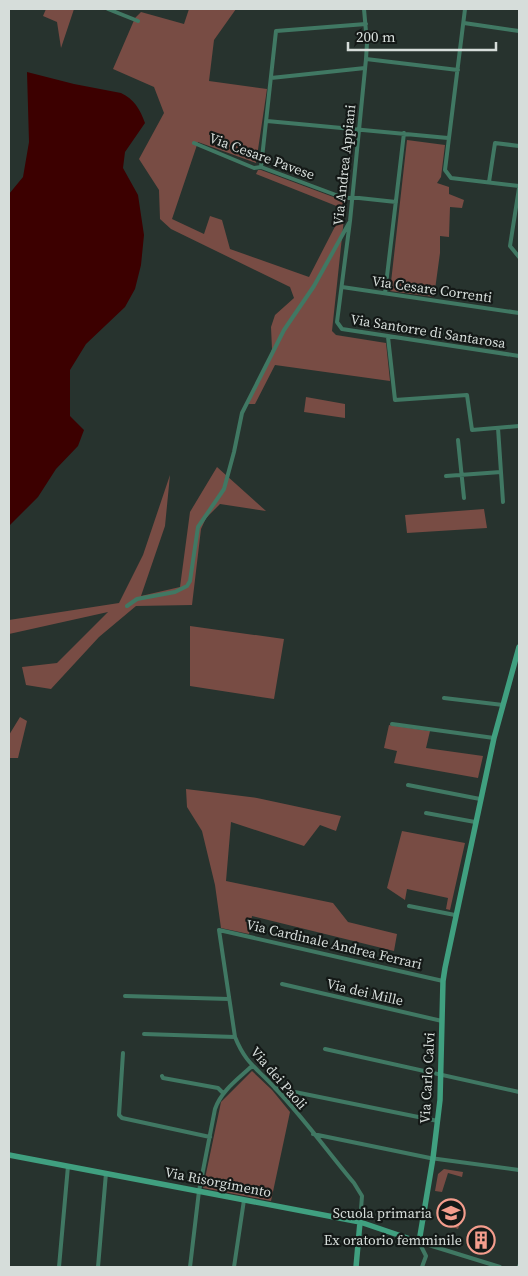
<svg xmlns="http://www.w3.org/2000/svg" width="528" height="1276" viewBox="0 0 528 1276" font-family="'Source Serif 4',serif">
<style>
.green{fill:#784c44}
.water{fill:#3c0000}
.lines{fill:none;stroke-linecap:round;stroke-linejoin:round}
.street{stroke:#407863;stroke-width:4}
.secondary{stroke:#40a080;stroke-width:5.5}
.labels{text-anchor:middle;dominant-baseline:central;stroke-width:4.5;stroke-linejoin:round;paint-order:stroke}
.street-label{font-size:14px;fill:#d6ddda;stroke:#141917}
.poi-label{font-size:14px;fill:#d6ddda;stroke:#141917;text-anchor:end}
</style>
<rect width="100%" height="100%" fill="#27332e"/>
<path class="green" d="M46 9H74L61 48 57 22 43 16Z
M189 9H236L214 40 209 81 267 89 256 163 198 142 172 219 204 234 210 216 222 220 230 249 309 277 344 209 256 174 258 170H261L344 201 345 209 332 331 336 335 386 343 390 381 275 365 255 404H246L267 366 272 349 271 327 275 315 294 298 290 287 171 229 160 219 159 190 139 159 164 113 154 87 113 69 135 18 141 12 184 24Z
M407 140 445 145 441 177 437 183 449 187V194L464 200 462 208 450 207 449 237 440 236V253L434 297 390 291Z
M306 397 345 404V418L304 412Z
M217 467 266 511 220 504 206 518 201 529 192 605 136 606 99 637 51 689 26 685 22 667 57 663 108 612 9 634V620L119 603 143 555 170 475 165 526 141 596 180 587 190 512Z
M484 509 487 528 407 533 405 515Z
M190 626 284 639 274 699 190 686Z
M20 717 27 721 18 758H9V735Z
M389 725 430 731 426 748 483 756 478 778 394 763 397 751 384 748Z
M186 789 257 798 341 816 336 831 320 825 304 846 231 822 226 881 333 903 348 922 397 934 394 951 252 916 249 934 221 928 215 885 202 831 187 807Z
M402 831 465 843 450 910 446 909 448 898 407 889 405 900 387 888Z
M252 1071 272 1090 290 1112 271 1201 203 1188 221 1102Z
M444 1169 463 1172 462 1177 448 1173 442 1192 435 1191 438 1174Z
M450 1214 462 1218 458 1229 447 1225Z"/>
<path class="water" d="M27 72 74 84 121 93C134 99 140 109 145 123L125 152 123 168 138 195 144 235 141 265 135 289 125 307 86 344 70 370V416L84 430 78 446 56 469 38 497 9 526V194L23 177 29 142Z"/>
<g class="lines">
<path class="street" d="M108 9 138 21
M364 9 367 43 366 59 350 221 337 322 342 329 519 356
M465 9 445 170 451 178 519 186
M464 23 519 31
M366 59 458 70
M271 78 365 68
M267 121 448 138
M194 143 254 168 261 167 344 198H359L396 202
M261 167 276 31 366 24
M489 182 495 143 519 146
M519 188 510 246 519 257
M342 287 519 313
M385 293 404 133
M388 337 395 400 467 395 472 430 519 426
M498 428 503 502
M458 440 464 498
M446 476 501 472
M127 606 137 599 175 592 187 586 190 581 198 527 224 489 234 452 242 413 284 330 314 286 349 223
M444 698 503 705
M392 724 494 738
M408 785 480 799
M426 813 475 822
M409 906 455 915
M282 984 442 1021
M125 996 229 999
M144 1034 235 1037
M325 1049 519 1092
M123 1053 119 1115 122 1118 210 1137
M162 1076 163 1078 218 1088 223 1093
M275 1088 438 1121
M313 1134 430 1158 519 1170
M360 1222 362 1196 354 1183C327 1151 303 1117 275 1088 256 1067 246 1064 235 1037L219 930 443 981
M419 1242 500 1267
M419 1242 426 1256 422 1267
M59 1267 68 1166
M98 1267 106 1173
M190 1267 199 1191 215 1109C221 1091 238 1079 252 1066
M234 1267 244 1200
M519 1267V1266"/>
<path class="secondary" d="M9 1155 360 1222 419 1242 433 1158 440 1100 443 981 445 968 494 738 519 647
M356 1267 360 1222"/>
</g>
<defs>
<g id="school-ring" transform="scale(1.4375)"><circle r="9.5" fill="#141917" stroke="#f49d8d" stroke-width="1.5"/><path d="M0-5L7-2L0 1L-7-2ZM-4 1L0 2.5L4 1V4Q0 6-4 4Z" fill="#f49d8d"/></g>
<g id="building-ring" transform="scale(1.4375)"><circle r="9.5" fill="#141917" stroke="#f49d8d" stroke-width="1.5"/><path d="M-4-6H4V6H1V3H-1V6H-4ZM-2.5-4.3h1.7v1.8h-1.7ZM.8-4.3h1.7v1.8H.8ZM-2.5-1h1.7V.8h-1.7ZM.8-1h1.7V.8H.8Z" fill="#f49d8d"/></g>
</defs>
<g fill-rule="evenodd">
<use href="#school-ring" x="451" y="1213"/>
<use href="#building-ring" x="481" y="1240"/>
</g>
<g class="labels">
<g class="street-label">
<text transform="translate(262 156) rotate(20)">Via Cesare Pavese</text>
<text transform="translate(344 165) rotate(-84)">Via Andrea Appiani</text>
<text transform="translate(432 289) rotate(8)">Via Cesare Correnti</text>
<text transform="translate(428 331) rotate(9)">Via Santorre di Santarosa</text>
<text transform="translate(334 944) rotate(13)">Via Cardinale Andrea Ferrari</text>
<text transform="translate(365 992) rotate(13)">Via dei Mille</text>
<text transform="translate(279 1078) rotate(49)">Via dei Paoli</text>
<text transform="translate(427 1078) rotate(-87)">Via Carlo Calvi</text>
<text transform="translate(218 1182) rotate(11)">Via Risorgimento</text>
</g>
<g class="poi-label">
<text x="432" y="1213">Scuola primaria</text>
<text x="462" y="1240">Ex oratorio femminile</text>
</g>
</g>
<rect width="528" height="1276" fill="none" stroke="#d6ddda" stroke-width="20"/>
<path d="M348 42v8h148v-8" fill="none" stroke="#d6ddda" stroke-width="2.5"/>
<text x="356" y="42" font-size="15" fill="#d6ddda" stroke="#141917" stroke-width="4" paint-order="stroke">200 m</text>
</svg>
